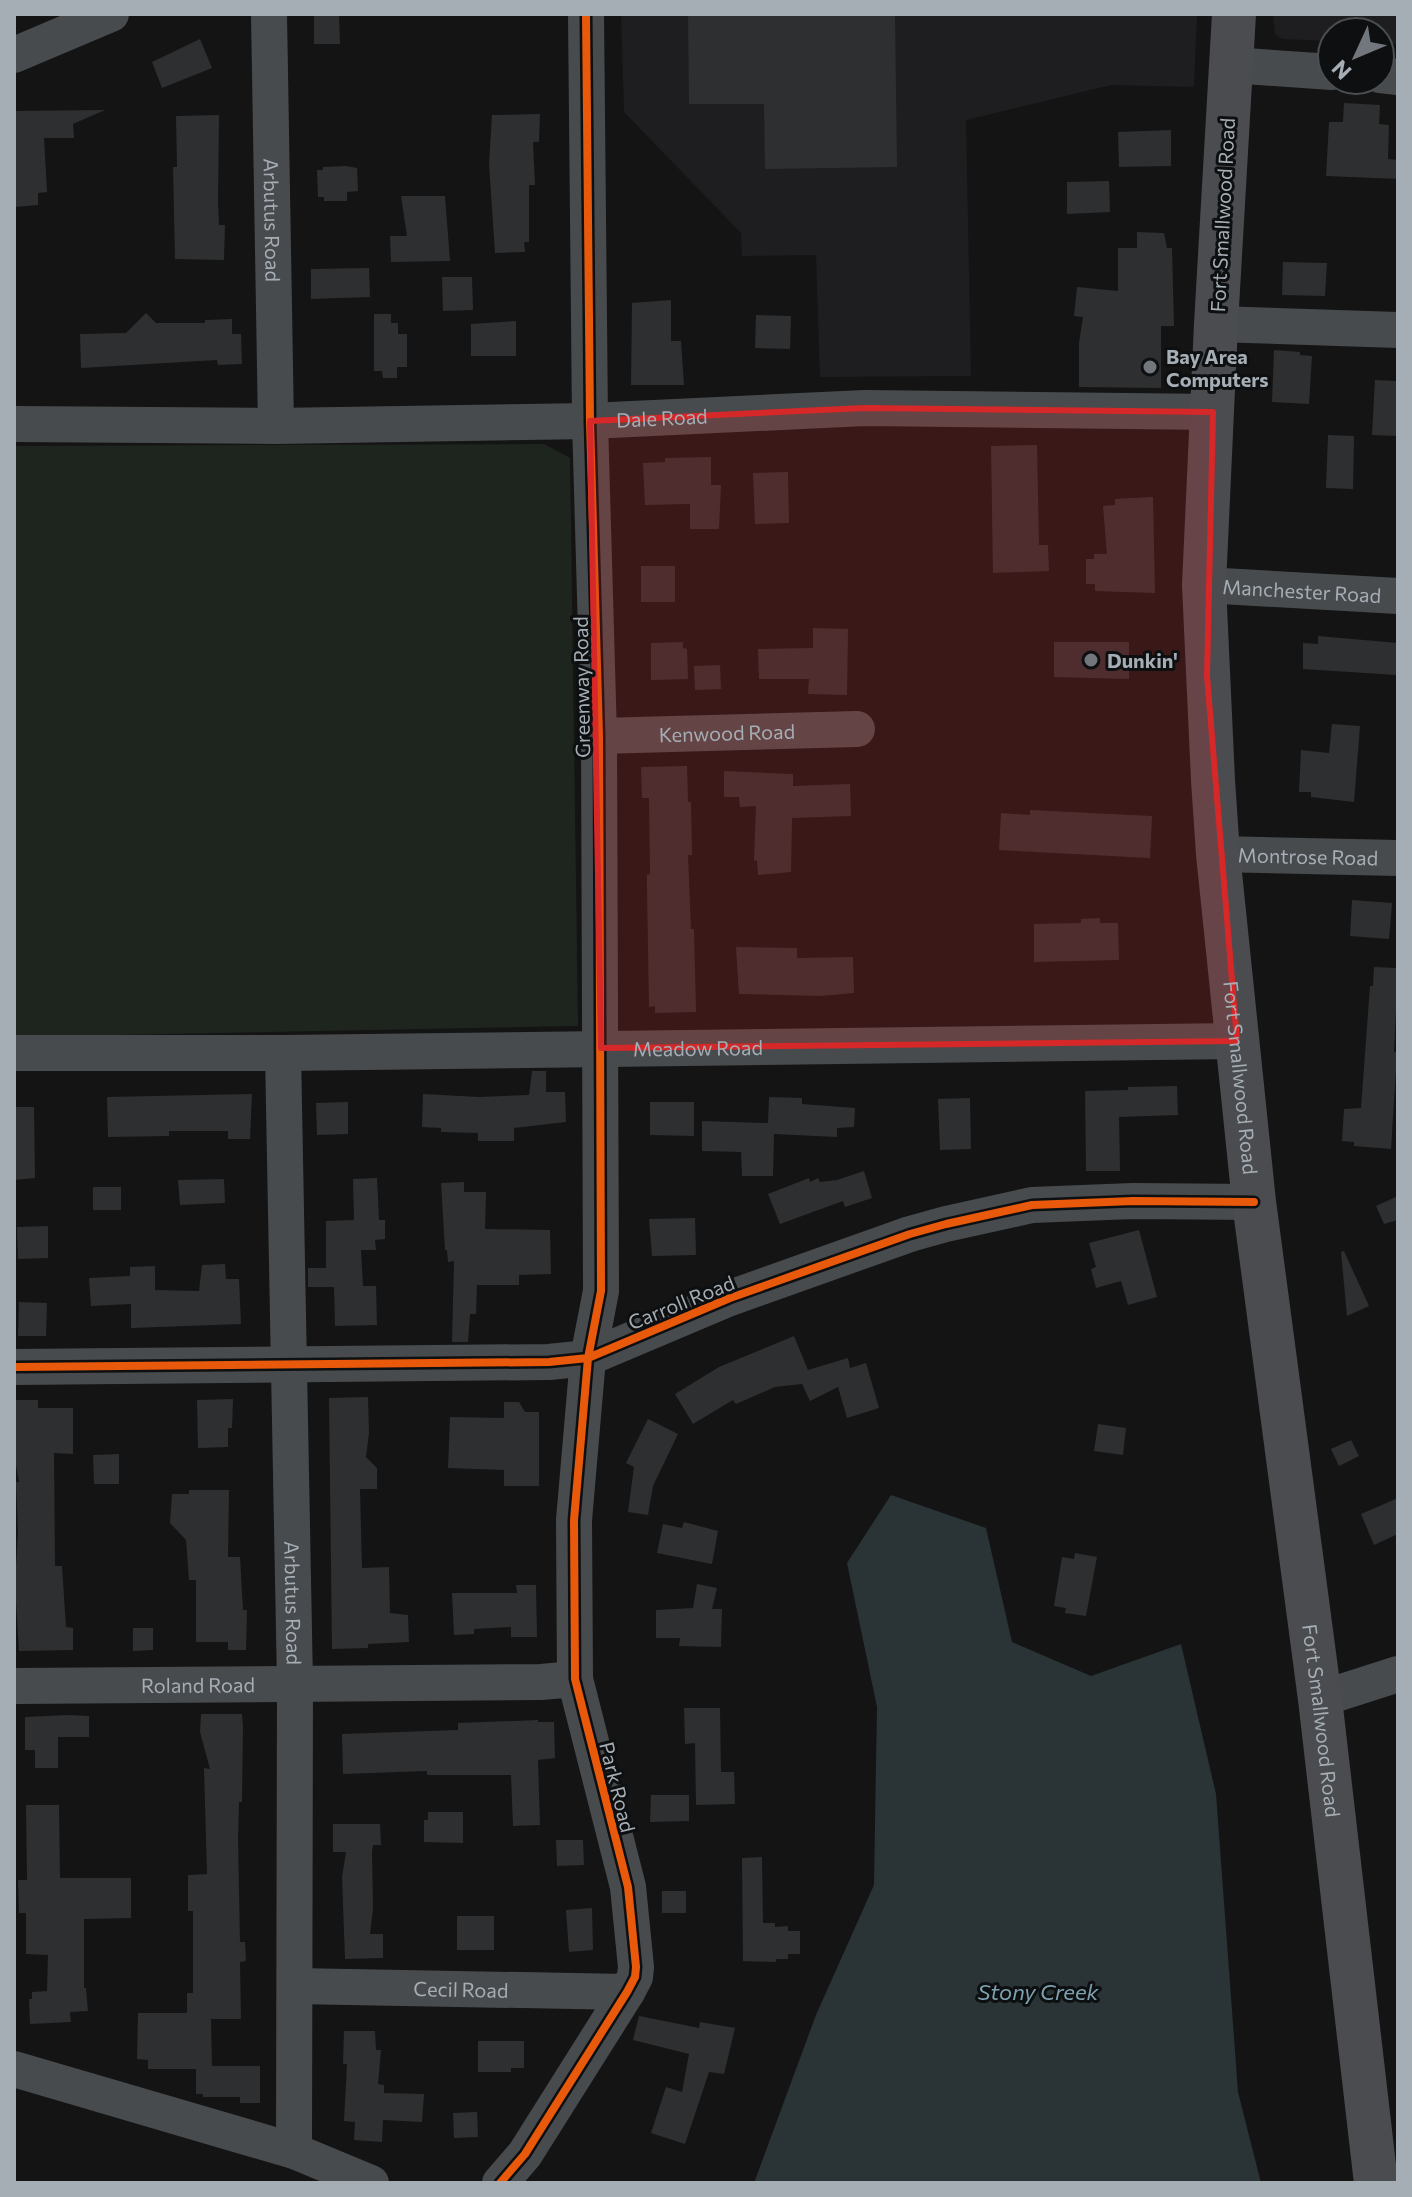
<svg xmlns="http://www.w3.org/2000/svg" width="1412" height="2197" viewBox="0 0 1412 2197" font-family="Commissioner,sans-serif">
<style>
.built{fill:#1e1e20}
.green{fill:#1e251e}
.water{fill:#2a3437}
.building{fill:#2e2f30}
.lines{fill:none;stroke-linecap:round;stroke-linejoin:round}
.minor{stroke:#484b4d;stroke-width:36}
.major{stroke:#4a4c4f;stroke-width:44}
.cycleway-casing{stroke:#0e0f10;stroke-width:13}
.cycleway{stroke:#e8590c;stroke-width:8}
.marked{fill:#d62828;fill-opacity:0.2;stroke:#d62828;stroke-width:6;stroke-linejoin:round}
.poi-dot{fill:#72777d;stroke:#0e0f10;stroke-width:3}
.labels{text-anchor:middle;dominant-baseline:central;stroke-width:6;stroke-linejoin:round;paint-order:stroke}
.street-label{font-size:20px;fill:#a5adb5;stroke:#0e0f10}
.poi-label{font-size:20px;font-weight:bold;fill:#a5adb5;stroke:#0e0f10;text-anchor:start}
.water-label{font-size:22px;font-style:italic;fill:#7ca1b0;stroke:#0e0f10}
</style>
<rect width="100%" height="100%" fill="#141414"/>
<path class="built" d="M621 14H1197L1194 87 1111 85 966 120 971 376 820 377 816 255 742 256 741 233 624 112Z
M1273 14H1398V44L1380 43V32H1332V41L1282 39 1275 34Z"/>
<path class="green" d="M544 444 570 458 578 1026 14 1037V446Z"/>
<path class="water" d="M891 1495 986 1528 1012 1642 1091 1676 1181 1644 1216 1794 1238 2092 1261 2183H754L816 2015 874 1885 877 1707 847 1563Z"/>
<path class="building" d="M314 14H339L340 44H314Z
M688 14H895L897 167 765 169 764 104H689Z
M200 39 212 68 162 88 152 62Z
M1344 103 1380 105 1379 124 1389 125 1388 159 1398 160V179L1326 176 1329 122H1343Z
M105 110 73 124 74 138H44L47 192 38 193V205L14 207V111Z
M540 114 539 142H533L535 185H529V242H524L525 252 495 253 489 164 492 115Z
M219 115 218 203 219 225H225L224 260 175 259 173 167H177L176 116Z
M1171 130V166L1119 167 1118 132Z
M346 166 357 168 358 191 347 192V201H324V197H318L317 170H323V167Z
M1109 181 1110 212 1067 214V182Z
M401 196H445L450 261 391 262 390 236H407Z
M1137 232 1164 233 1167 248H1172L1174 326H1161V388L1079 387V343L1083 317 1074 316 1077 287 1118 291V248H1137Z
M1283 262 1327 263 1325 296 1282 295Z
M369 268 370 297 311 299V269Z
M442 277H472L473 310 443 311Z
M671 300V341H681L684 385H631L632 303Z
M146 313 156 323H205V320L232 319V334H241L242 364 218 365 217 360 81 368 80 334 126 333Z
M374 314H391V323H398V334H407V367H397V378H383L382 371H374Z
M756 315 791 316 790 349 755 348Z
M516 321V356H471V324Z
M1274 350 1300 352V355L1312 356 1309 404 1272 402Z
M1375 380 1397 381 1396 415 1398 416V436L1372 435Z
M1328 435 1354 436 1353 489 1326 488Z
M1037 445 1039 545H1048L1049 571 993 573 991 446Z
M711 457V485H721L719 529H690V504L645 505 643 463 665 462V458Z
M788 472 789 523 755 524 753 473Z
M1153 497 1155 593 1095 591V584H1086V559H1094V554H1107L1103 506 1115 505V499Z
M641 566H675V602H641Z
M813 628 848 629 847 695 808 694 809 679H759L758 649 813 648Z
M1318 636 1398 643 1396 675 1303 669V643L1318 644Z
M683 642V648L687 649 688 679 651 680V643Z
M1054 642H1129V679L1054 677Z
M720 665 721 689 695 690 694 666Z
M1332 724 1360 726 1354 802 1311 797V792H1299L1301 750 1329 753Z
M687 766 688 802H691L692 855H688L691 929H694L696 1012 655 1013V1006L649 1007 647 888V875L650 874 649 798H642L641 767Z
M724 771 793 774V786L850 784 851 816 792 818 791 872 758 875 757 860 754 861 756 806 740 807 739 797H724Z
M1030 810 1152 816 1150 858 999 850 1001 813 1030 815Z
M1352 900 1392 903 1389 939 1350 936Z
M1100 918V923H1118L1119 960 1034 962V924L1081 923V919Z
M736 947 797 948V958L853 957 854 993 820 996 739 994Z
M1374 967 1398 968 1394 1051 1397 1054 1391 1149 1354 1146V1142L1342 1141 1344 1109 1361 1108 1370 986H1373Z
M532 1071H546V1092H565L566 1122 514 1128V1141H478V1133L441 1132V1128L422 1127 423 1094 479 1097 529 1095Z
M1177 1086 1178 1115 1119 1117 1120 1171H1086L1085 1091 1128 1090V1087Z
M252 1094 250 1139H228V1131H169V1136L108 1137 107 1097Z
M769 1097 802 1098V1104L855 1108 854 1127 837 1128V1137L774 1134 773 1176H742L741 1152 702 1151V1121L768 1123Z
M970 1098 971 1149 940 1150 938 1099Z
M348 1102V1134L317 1135 316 1103Z
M650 1102H694V1136L650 1135Z
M14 1107H34L35 1178 14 1180Z
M864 1171 872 1198 845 1207 843 1201 780 1224 768 1194 809 1178 810 1182 818 1178 820 1182 837 1180Z
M377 1178 379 1220H385V1239L375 1240 376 1250H361L363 1286H376L377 1325 335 1326 334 1287H308V1268H326V1221L354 1220 353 1179Z
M224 1179 225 1203 180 1205 178 1180Z
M464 1182V1192H486L485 1229 550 1230 551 1274 519 1275V1285H477L476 1314H470L468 1342H452L454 1261 448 1262 447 1250H445L441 1183Z
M93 1187H121V1210H93Z
M1398 1196V1220L1384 1224 1376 1206Z
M695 1218 696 1255 652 1256 649 1219Z
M48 1226V1258L18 1259 17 1227Z
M1139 1230 1157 1297 1128 1305 1121 1281 1096 1288 1091 1269 1096 1267 1089 1243Z
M1344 1251 1369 1306 1347 1316 1341 1252Z
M225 1264 226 1279H239L241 1324 131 1328V1304L91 1306 89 1278 130 1276V1267L155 1266V1290L199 1291 202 1265Z
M19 1302 47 1303 46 1336H18Z
M794 1336 808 1370 848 1358 850 1368 866 1363 879 1408 847 1418 838 1387 810 1401 802 1384 775 1387 736 1404 733 1400 693 1424 675 1394 719 1367Z
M368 1397 369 1433 366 1457 377 1468V1489H360L362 1568 389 1567 390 1613 408 1615 409 1642 368 1644V1648L332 1649 329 1398Z
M233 1399 232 1428H228V1447L198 1448 197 1400Z
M14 1400H38V1408H73V1454L54 1453 55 1566H62L66 1627 73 1628V1650L19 1651 14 1568 16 1567 18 1531 16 1482H19L14 1454Z
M504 1402H519L525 1412H539V1486H504V1470L448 1468 450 1417 504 1418Z
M648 1419 678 1434 653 1486 648 1515 628 1512 634 1467 626 1463Z
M1098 1424 1126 1428 1123 1455 1094 1451Z
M1351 1440 1359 1456 1339 1466 1331 1449Z
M119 1454V1484H94L93 1455Z
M189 1490H229L228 1557H240L243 1610H247L246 1650H228V1642H196V1580H189L186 1540 170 1523 172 1494H189Z
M1398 1498V1534L1374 1545 1361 1514Z
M684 1522 718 1531 712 1564 657 1553 663 1524 682 1528Z
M1075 1553 1097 1557 1086 1616 1065 1613 1066 1608 1054 1606 1062 1557 1074 1559Z
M697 1584 717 1588 712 1609H722L721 1647 679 1646 680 1638H656V1610L693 1608Z
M516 1585H536L537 1637H511V1627L474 1629V1634L454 1635 452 1593H517Z
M133 1628H153V1650L133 1651Z
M684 1708H720L721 1772H734L735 1804 696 1805 695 1743 685 1744Z
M201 1714H242L243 1726 242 1802H239L238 1839 240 1942H245L246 1961 240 1962 241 2019H211L212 2066H260V2103H240V2097H203V2094H196V2069H148V2060L137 2059 138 2013H187V1993H193V1911H188V1875L207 1874 204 1768 210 1769 200 1732Z
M68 1715 89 1716V1737H58V1768H35V1750H25V1717Z
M538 1720V1722H554L555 1758 538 1760 540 1825 513 1826 511 1775H427V1771L343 1774 342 1734 458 1730V1723Z
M651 1795H689V1821L650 1822Z
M26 1805H59L60 1878H131V1918L84 1919V1988H86L88 2011 70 2012 71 2022 30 2024 29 1999H32V1992L47 1991 48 1955 26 1954V1913H19L18 1880H27Z
M428 1812H463V1843L424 1842V1820H428Z
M333 1824H380L381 1845H373L372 1852 373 1909 370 1934H383V1958L345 1959 342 1877 346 1852H333Z
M556 1840H583L584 1865 557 1866Z
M762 1857 763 1923H775V1927L788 1926V1931H800V1954H788V1959H776V1962L743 1961 742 1858Z
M662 1891H686V1913H662Z
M592 1908 593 1950 569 1952 566 1910Z
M457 1916H494V1950H457Z
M639 2016 699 2028 700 2022 735 2028 724 2074 709 2072 685 2144 651 2133 666 2087 682 2092 689 2054 633 2040Z
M344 2031H375L376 2050H381L378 2084 384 2085V2093L424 2094 422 2122 383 2120 382 2142 354 2140 355 2122 344 2121 347 2064H343Z
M478 2041H524V2068H511V2072H478Z
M477 2112 478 2137 454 2138 453 2113Z"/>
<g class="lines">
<g class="minor">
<path id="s1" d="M269 14 276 426"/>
<path d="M14 55 111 14"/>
<path d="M1231 65 1332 72"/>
<path d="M1380 75 1398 77"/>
<path d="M1216 324 1398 330"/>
<path id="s2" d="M14 424 276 426 590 421 865 408 1213 412"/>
<path id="s3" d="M1204 585 1398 596"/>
<path id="s4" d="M599 736 857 729"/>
<path id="s5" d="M1218 854 1398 858"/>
<path id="s6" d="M14 1053H283L1237 1041"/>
<path id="s7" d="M283 1053 295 1684 294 2151"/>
<path d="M14 1367 549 1362 588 1358 730 1298 910 1234 946 1224 1032 1205 1133 1201 1254 1202"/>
<path id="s8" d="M14 1686 541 1682 575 1679"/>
<path d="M1320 1699 1398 1674"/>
<path id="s9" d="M295 1986 627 1992"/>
<path d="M14 2069 294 2151 371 2183"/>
<path d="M500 2183 525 2154 627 1992 635 1977 636 1967 628 1887 575 1679 574 1520 588 1358 601 1291 599 736 590 421 586 14"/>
</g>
<path class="major" id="s10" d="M1234 14 1216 324 1204 585 1213 780 1218 854 1254 1202 1320 1699 1376 2183"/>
<g class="cycleway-casing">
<path id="cycleway" d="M14 1367 549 1362 588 1358 730 1298 910 1234 946 1224 1032 1205 1133 1201 1254 1202
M500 2183 525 2154 627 1992 635 1977 636 1967 628 1887 575 1679 574 1520 588 1358 601 1291 599 736 590 421 586 14"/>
</g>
<use href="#cycleway" class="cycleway"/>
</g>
<path class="marked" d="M865 408 1213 412 1207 676 1237 1041 601 1048 590 421Z"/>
<g class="poi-dot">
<circle cx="1150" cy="367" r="8"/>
<circle cx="1091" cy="660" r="8"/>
</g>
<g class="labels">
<g class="street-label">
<text transform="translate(1222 215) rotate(-87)">Fort Smallwood Road</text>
<text stroke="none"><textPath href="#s1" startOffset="206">Arbutus Road</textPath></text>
<text stroke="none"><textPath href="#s2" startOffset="648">Dale Road</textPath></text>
<text stroke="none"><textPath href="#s3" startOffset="98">Manchester Road</textPath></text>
<text transform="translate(581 687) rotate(-91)">Greenway Road</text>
<text stroke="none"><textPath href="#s4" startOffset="128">Kenwood Road</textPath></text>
<text stroke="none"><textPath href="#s5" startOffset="90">Montrose Road</textPath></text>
<text stroke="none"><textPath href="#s6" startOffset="684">Meadow Road</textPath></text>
<text stroke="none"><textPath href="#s10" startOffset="1066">Fort Smallwood Road</textPath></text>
<text transform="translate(681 1302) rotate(-22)">Carroll Road</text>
<text stroke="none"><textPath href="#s7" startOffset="550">Arbutus Road</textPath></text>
<text stroke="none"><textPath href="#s8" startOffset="184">Roland Road</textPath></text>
<text stroke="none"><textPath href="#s10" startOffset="1714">Fort Smallwood Road</textPath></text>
<text transform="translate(618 1787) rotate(76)">Park Road</text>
<text stroke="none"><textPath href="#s9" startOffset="166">Cecil Road</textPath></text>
</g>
<g class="poi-label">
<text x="1166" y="356">Bay Area<tspan x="1166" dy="23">Computers</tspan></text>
<text x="1107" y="660">Dunkin'</text>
</g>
<g class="water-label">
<text x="1038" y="1991">Stony Creek</text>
</g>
</g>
<rect width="1412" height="2197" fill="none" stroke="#a5adb5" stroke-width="32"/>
<g transform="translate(1356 56) rotate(226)"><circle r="38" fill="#0e0f10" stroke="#4a4e52" stroke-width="2"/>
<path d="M0-6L14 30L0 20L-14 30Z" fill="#72777d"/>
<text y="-12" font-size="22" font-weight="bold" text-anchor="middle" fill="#a5adb5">N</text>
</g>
</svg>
